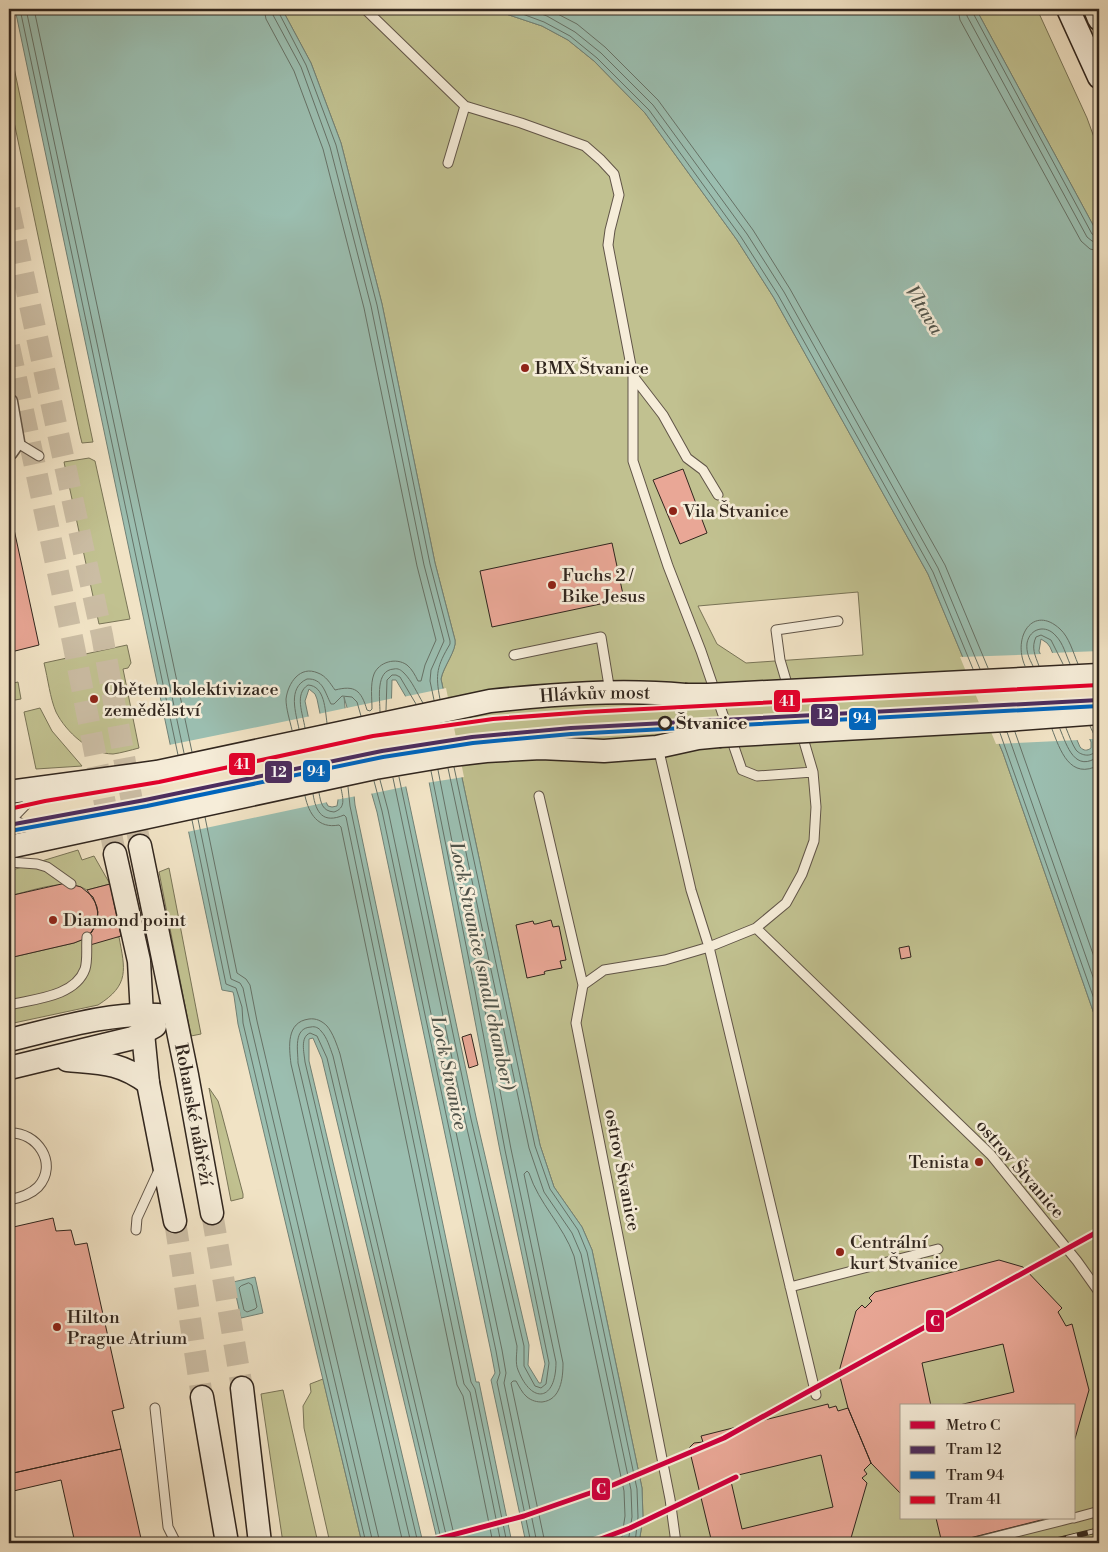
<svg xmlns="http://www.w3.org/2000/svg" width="1108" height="1552" viewBox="0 0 1108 1552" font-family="'Libre Bodoni',serif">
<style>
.green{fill:#c1c190;stroke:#797457;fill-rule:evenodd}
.water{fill:#9bbeb0;stroke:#718176;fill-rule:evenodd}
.pier{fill:#f1e3c5}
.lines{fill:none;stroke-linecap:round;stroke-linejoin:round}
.shore{stroke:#667267;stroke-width:1}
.building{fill:#e9a796;stroke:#31261e;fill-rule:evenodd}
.secondary-tunnel{stroke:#cbbda4;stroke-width:22;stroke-dasharray:22 11;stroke-linecap:butt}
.service-casing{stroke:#615548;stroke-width:11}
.minor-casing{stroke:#615548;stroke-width:19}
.secondary-casing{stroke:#31261e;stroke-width:25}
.service{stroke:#f6edd9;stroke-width:9}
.minor{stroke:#f6edd9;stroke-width:16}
.secondary{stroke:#f6edd9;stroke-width:22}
.rail-casing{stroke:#31261e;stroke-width:5.5}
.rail{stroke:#f6edd9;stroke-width:4;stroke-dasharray:11;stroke-linecap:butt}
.secondary-bridge-casing{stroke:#31261e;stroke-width:25;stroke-linecap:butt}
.secondary-bridge{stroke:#f6edd9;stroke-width:22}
.tram-1-casing{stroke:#f6edd9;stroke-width:8}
.tram-2-casing{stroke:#f6edd9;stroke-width:8}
.tram-3-casing{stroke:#f6edd9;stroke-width:8}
.tram-1{stroke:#4c2d5f;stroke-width:4}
.tram-2{stroke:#0065bd;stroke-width:4}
.tram-3{stroke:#e4002b;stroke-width:4}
.metro-1-casing{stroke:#f6edd9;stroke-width:9}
.metro-1{stroke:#cf003d;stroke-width:5}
.poi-dot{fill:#8f2418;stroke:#f6edd9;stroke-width:2}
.stop-dot{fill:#f6edd9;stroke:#31261e;stroke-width:2.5}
.labels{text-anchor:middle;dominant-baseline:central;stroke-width:5;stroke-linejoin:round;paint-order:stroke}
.poi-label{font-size:18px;fill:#31261e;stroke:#f6edd9;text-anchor:start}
.street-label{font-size:18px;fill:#31261e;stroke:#f6edd9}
.stop-label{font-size:18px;font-weight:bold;fill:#31261e;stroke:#f6edd9;text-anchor:start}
.water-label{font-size:19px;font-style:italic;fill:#51544a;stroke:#f6edd9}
.line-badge{stroke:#f6edd9;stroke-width:2}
.badge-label{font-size:14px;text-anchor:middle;font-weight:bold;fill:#fff}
</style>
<rect width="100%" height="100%" fill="#f1e3c5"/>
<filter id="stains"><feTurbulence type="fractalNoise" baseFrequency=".004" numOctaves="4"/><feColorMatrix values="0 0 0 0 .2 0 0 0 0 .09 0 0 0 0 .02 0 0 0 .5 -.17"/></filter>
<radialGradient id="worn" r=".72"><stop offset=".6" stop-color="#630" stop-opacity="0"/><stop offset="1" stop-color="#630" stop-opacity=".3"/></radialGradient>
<path class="green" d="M282 9H491L542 26 568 40 594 61 645 113 737 240 774 298 928 574 1003 753 1099 1028V1543H639L643 1518 642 1488 592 1250 582 1227 554 1187 540 1145 441 679C443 667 457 650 455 640L435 563 382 304 341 143 311 63ZM858 592 863 655 746 663 717 644 698 606ZM902 1406H1074V1518H902Z
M976 9H1037L1087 118 1099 151V236Z
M9 44 93 442 82 443 80 435 9 98Z
M89 458 95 461 130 619 99 624 64 462Z
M127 645 131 663 128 668 123 669 139 748C131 750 121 753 113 754 90 754 66 732 56 712 50 698 48 679 44 663Z
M18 682 21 699 9 701V684Z
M40 708 52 731 82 766 36 769 24 712Z
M78 850 82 860 94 856 110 884 87 890C66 877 32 891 9 896V871Z
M169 868 201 1034 191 1036 159 872Z
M119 937C125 969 130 985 98 1005L9 1024V958L74 943 84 939Z
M209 1088 218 1101 221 1111 243 1194V1198L231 1201Z
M323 1379 362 1543H330L304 1428 303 1406 311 1392 310 1384Z
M283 1390 318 1543H283L261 1394Z"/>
<path class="water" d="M15 9H282L311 63 341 143 382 304 435 563 455 640C457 650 443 667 441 679L540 1145 554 1187 582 1227 592 1250 642 1488 643 1518 639 1543H526L491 1380 495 1373 491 1352 377 812 344 697 355 805 476 1382H479L512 1543H438L322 1059 313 1038 309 1039V1061L423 1543H362L238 1024 234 996 233 992 222 990ZM392 680H396L416 714 500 1151 545 1364 541 1383H539L528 1365 529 1345 476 1117 391 717ZM309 689 315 694 317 699 338 800 337 806 332 807 328 806 326 802 305 701Z
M491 9H976L1099 236V1028L1003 753 928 574 774 298 737 240 645 113 594 61 568 40 542 26ZM1041 639 1047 643 1050 647 1091 742V748C1087 751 1084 751 1080 747L1039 651Z
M255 1277 263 1313 241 1318 233 1282Z"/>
<path class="pier" d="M1099 651V739H1087L1050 653Z
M1042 654 1079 740 996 744 960 657Z
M446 688 464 777 426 783 414 715 403 697Z
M394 698 393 716 408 786 370 794 349 722 357 796 335 800 318 714Z
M311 716 328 802 187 832 169 745Z"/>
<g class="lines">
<path class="shore" d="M20 9 178 755
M26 9 184 753
M34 9 192 752
M264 9 266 19 294 71 323 149 364 308 417 566 436 640 425 665 421 681H418C415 675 412 669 407 665 396 657 379 662 374 674 370 684 372 699 372 709L370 711 367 710C361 690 355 685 335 690 330 683 326 676 318 673 300 665 288 683 286 699 286 709 290 721 292 730
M272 9 273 15 301 67 330 147 371 306 424 565 444 641 431 670 430 681 434 700
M278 9 279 13 306 65 336 145 377 305 430 564 450 641V644C437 666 435 674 440 699
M509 9 544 22 570 36 597 58 649 110 741 237 778 295 933 572 973 669
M527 9 547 16 575 32 601 53 653 105 747 234 784 292 938 568 980 669
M548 9 577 24 605 47 658 100 753 230 790 289 945 565 988 668
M958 9 960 20 1081 241 1090 249 1099 251
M966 9 967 16 1087 237 1092 241 1099 243
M972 9 973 13 1092 234 1099 237
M1025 666C1012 637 1033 604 1060 629 1069 637 1073 652 1078 664
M1033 666C1029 658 1026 652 1027 643 1030 628 1046 624 1056 636 1063 643 1066 655 1070 664
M1039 666C1035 655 1031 648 1036 637L1041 635 1051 640 1063 664
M386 710 387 680 392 675H396L400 677 416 704
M380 712C380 699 375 670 394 669 398 668 401 670 404 673 412 681 417 693 423 703
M305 728C303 714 294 694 308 685 325 686 325 710 327 723
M1066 728C1069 735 1072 744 1076 750 1081 756 1093 758 1096 749 1099 742 1093 733 1090 726
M299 729C296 713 287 688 307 679 323 678 325 693 331 704H334L342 696 352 697 357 702 361 716
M1052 729C1060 750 1070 781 1099 765
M1060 729C1067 746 1075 774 1099 756
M1007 732 1099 994
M1015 732 1099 971
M1000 733 1099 1013
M454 767 535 1146 550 1189 578 1230 587 1252 637 1489 638 1517 635 1543
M448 768 529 1148 544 1192 572 1233 581 1254 631 1490 632 1517 628 1543
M399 777 471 1119 524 1346V1366L535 1386 541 1388 546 1384 549 1363 505 1150 474 985 431 771
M393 778 465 1120 517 1346C517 1353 515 1363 518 1370 532 1405 556 1401 556 1362L511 1149 480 984 438 770
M380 780 388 810 502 1350 506 1373 504 1383 537 1543
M374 781 382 811 496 1351 500 1373 497 1382 531 1543
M348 787 350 806 471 1382 475 1389 507 1543
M319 793C321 803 322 811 334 812 346 808 343 799 341 788
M313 794C316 813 323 824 344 815L346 817 464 1384 470 1392 501 1543
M305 796C309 814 318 829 339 825L341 827 457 1385 463 1396 493 1543
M205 817 237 973 246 979 250 985 257 1021 380 1543
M198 819 231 979 240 983 243 988 250 1022 373 1543
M192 820 226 984 236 988 242 1007 243 1023 366 1543
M249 1283 252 1285 257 1307 255 1309 247 1312 244 1310 239 1288 241 1286Z
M403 1543 291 1064C289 1047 286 1022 309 1019 316 1018 322 1021 327 1026 333 1033 337 1045 340 1054L456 1543
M411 1543 298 1063C298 1050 293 1028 311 1027 315 1026 319 1028 321 1031 327 1037 330 1048 333 1056L448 1543
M418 1543 305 1062C304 1052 300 1037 310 1033L317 1036 327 1058 442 1543
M545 1543 511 1383 513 1381H516C519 1386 522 1393 527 1397 532 1401 537 1402 542 1402 561 1400 563 1378 563 1363L524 1174 527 1171 529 1173C539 1204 563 1225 574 1256L624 1491 625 1516 621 1543"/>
</g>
<path class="building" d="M683 469 707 533 680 544 653 480Z
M9 506 39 645 11 652 13 662 9 663Z
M612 543 624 599 492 627 480 571Z
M66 883 81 887 93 897 97 907 98 917 92 932 84 939 74 943 9 958V896Z
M110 884 121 936 90 945 88 936 95 927 98 912 95 902 87 890Z
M551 920 553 927 559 926 566 960 560 961 562 968 546 971 544 972 545 974 527 978 516 925 533 921 534 924H536Z
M909 946 911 957 901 959 899 948Z
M471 1034 478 1065 469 1068 462 1037Z
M53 1218 56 1231 71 1230 75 1245 87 1243 124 1408 112 1411 121 1449 9 1474V1228Z
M999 1260 1023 1267 1062 1308 1058 1312 1066 1326 1072 1324 1089 1390 1074 1442V1406H955L1014 1392 1003 1344 922 1363 931 1406H902V1495L871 1463 848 1408 840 1377V1368L856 1311 862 1305 865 1308 872 1301 869 1298 875 1292Z
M828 1404 829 1408 836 1406 838 1411 848 1408 871 1463 864 1470 867 1474 862 1478 867 1483 851 1538 832 1543H712L689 1448 694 1443 703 1442 701 1436ZM821 1455 833 1507 742 1529 730 1477Z
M121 1449 142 1543H75L61 1480 9 1492V1474Z
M936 1518H1049L950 1543H942Z"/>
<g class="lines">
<path class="secondary-tunnel" d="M9 209 102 635 140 846
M9 346 73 642 115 854
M212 1213 242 1388
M175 1221 202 1397"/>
<g class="service-casing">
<path id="service" d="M365 9 465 106 521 123 585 146 601 160 614 174 619 195 610 230 608 245 633 376 663 415 687 458 703 470 718 495
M448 163 465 106
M633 376V461L668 566 701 651 742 770 757 776 813 772
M16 442 39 456
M514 655 601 637 610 692
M658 747 691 890 709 947 816 1395
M38 792 12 819 43 835
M539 796 583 985
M9 862 37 864 47 867 71 884
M756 928 991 1155 1077 1261 1099 1292
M9 1005C33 999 75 997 85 969 88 960 86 946 87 937
M9 1133C37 1131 59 1164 38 1187 30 1195 19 1198 9 1200
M136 1230 137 1218 160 1168
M790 1287 938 1249
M155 1408 168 1527 176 1543
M1074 1518 1096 1512 1099 1509
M676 1543 670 1499 576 1023 583 985 604 970 665 960 709 947 756 928 786 903 802 874 814 841 816 807 813 772 780 660 776 630 838 621
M972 1543 1072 1518"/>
</g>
<g class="minor-casing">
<path id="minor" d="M9 402 16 442 9 452"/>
</g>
<g class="secondary-casing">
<g id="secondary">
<path d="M1068 9 1099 77"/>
<path d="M1095 9 1099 19"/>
<path d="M1006 720 1099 713"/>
<path id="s1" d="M9 792 157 772 490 701C555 694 620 689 685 695"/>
<path id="s2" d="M140 846 187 1075 212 1213"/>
<path d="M9 847 375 768 452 755 486 751 541 748 604 751 657 747 698 738 719 736"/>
<path d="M115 854 139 961 143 1033 148 1083 175 1221"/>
<path d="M9 1040C56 1029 110 1012 158 1015"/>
<path d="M67 1060C101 1063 120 1062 148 1083"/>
<path d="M9 1068 133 1038 155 1026"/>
<path d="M242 1388 260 1543"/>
<path d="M202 1397 227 1543"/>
</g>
</g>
<use href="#service" class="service"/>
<use href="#minor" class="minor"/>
<use href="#secondary" class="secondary"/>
<g class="rail-casing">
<path id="rail" d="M1045 1543 1099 1530
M1094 1543 1099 1542"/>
</g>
<use href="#rail" class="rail"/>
<g class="secondary-bridge-casing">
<path id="secondary-bridge" d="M685 695H708L1099 675
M719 736 1006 720"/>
</g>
<use href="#secondary-bridge" class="secondary-bridge"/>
<g class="tram-1-casing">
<path id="tram-1" d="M9 825 145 800 382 751 472 737 571 728 1099 700"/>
</g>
<g class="tram-2-casing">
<path id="tram-2" d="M10 831 147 806 383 757 473 743 571 734 1099 706"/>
</g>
<g class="tram-3-casing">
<path id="tram-3" d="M9 809 45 801 159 782 373 736 493 719 586 712 1099 685"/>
</g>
<use href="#tram-1" class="tram-1"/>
<use href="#tram-2" class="tram-2"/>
<use href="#tram-3" class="tram-3"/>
<g class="metro-1-casing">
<path id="metro-1" d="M422 1543 524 1516 613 1485 724 1438 1099 1231
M590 1543 630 1528 736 1477"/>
</g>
<use href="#metro-1" class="metro-1"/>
</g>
<g class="poi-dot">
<circle cx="525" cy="368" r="5"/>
<circle cx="673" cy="511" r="5"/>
<circle cx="552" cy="585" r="5"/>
<circle cx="94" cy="699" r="5"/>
<circle cx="53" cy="920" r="5"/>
<circle cx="979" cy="1162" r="5"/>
<circle cx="840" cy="1252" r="5"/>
<circle cx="57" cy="1327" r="5"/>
</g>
<circle class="stop-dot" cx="665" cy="723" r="6"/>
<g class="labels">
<g class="poi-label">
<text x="535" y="368">BMX Štvanice</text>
<text x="683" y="511">Vila Štvanice</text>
<text x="562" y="575">Fuchs 2 /<tspan x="562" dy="21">Bike Jesus</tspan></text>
<text x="104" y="689">Obětem kolektivizace<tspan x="104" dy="21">zemědělství</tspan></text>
<text x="63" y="920">Diamond point</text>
<text x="969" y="1162" text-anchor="end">Tenista</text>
<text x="850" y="1242">Centrální<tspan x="850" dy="21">kurt Štvanice</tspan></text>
<text x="67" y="1317">Hilton<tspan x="67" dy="21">Prague Atrium</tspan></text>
</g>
<g class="street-label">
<text stroke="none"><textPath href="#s1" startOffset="595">Hlávkův most</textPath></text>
<text stroke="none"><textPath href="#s2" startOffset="274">Rohanské nábřeží</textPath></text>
<text transform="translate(1020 1169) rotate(49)">ostrov Štvanice</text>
<text transform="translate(622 1170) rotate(79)">ostrov Štvanice</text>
</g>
<g class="stop-label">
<text x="676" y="723">Štvanice</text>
</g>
<g class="water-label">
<text transform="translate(924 310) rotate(58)">Vltava</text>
<text transform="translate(482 966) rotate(78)">Lock Stvanice (small chamber)</text>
<text transform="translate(449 1073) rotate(78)">Lock Stvanice</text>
</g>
</g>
<g class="line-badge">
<rect x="773" y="689" width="28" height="24" rx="5" fill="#e4002b"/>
<rect x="810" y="703" width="29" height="24" rx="5" fill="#4c2d5f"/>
<rect x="848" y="707" width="29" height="24" rx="5" fill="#0065bd"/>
<rect x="228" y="752" width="28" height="24" rx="5" fill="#e4002b"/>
<rect x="302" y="759" width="29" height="24" rx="5" fill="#0065bd"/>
<rect x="264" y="760" width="29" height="24" rx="5" fill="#4c2d5f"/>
<rect x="925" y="1309" width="20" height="24" rx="5" fill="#cf003d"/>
<rect x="591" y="1477" width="20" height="24" rx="5" fill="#cf003d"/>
</g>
<g class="badge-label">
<text x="787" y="706">41</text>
<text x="825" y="719">12</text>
<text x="862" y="723">94</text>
<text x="242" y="769">41</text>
<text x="316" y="776">94</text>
<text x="279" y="777">12</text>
<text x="935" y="1326">C</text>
<text x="601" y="1494">C</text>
</g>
<rect width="1108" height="1552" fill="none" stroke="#f1e3c5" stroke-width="30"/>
<rect x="10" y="10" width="1088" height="1532" fill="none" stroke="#31261e" stroke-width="2.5"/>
<rect x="15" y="15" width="1078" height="1522" fill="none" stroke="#31261e"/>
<rect x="900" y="1404" width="175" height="115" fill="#f6edd9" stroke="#a79d8e"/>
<rect x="910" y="1421" width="25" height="8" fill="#cf003d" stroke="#a79d8e"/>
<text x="946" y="1430" font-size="15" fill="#31261e">Metro C</text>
<rect x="910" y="1446" width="25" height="8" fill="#4c2d5f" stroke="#a79d8e"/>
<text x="946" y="1454" font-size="15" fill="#31261e">Tram 12</text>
<rect x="910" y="1471" width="25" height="8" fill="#0065bd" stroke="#a79d8e"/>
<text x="946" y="1480" font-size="15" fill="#31261e">Tram 94</text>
<rect x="910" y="1496" width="25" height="8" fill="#e4002b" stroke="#a79d8e"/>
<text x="946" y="1504" font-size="15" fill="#31261e">Tram 41</text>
<rect width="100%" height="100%" filter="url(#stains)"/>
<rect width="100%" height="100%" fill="url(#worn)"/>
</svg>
